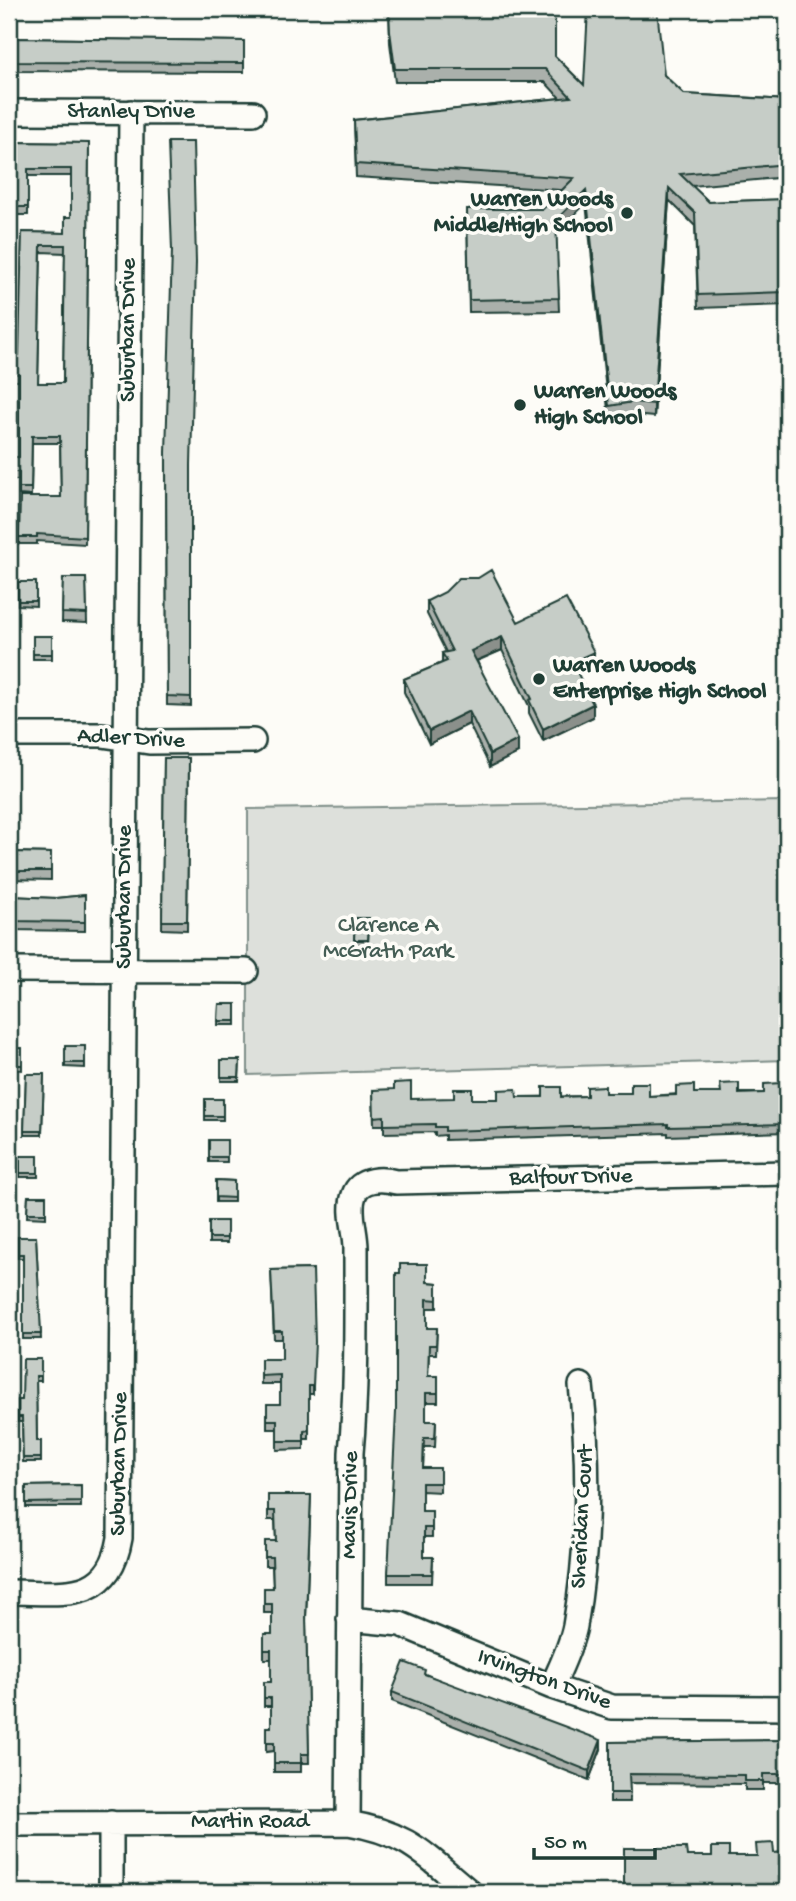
<svg xmlns="http://www.w3.org/2000/svg" width="796" height="1901" viewBox="0 0 796 1901" font-family="'Gochi Hand',sans-serif">
<style>
.green{fill:#dde0db;stroke:#7e8e88;stroke-width:2}
.lines{fill:none;stroke-linecap:round;stroke-linejoin:round}
.minor-casing{stroke:#1f3d34;stroke-width:28}
.minor{stroke:#fdfcf7;stroke-width:23}
.wall{fill:#aab0ab;stroke:#1f3d34;stroke-width:2;fill-rule:evenodd}
.shaded-wall{fill:#8b908b;stroke:#1f3d34;stroke-width:2}
.building{fill:#c6cdc7;stroke:#1f3d34;stroke-width:2;fill-rule:evenodd}
.poi-dot{fill:#1f3d34;stroke:#fdfcf7;stroke-width:2.5}
.labels{text-anchor:middle;dominant-baseline:central;stroke-width:7;stroke-linejoin:round;paint-order:stroke}
.street-label{font-size:23px;fill:#1f3d34;stroke:#fdfcf7}
.poi-label{font-size:23px;font-weight:bold;fill:#1f3d34;stroke:#fdfcf7;text-anchor:start}
.park-label{font-size:23px;fill:#455e55;stroke:#fdfcf7}
</style>
<rect width="100%" height="100%" fill="#fdfcf7"/>
<filter id="ink" filterUnits="userSpaceOnUse"><feTurbulence type="fractalNoise" baseFrequency=".0143" numOctaves="2"/><feDisplacementMap in="SourceGraphic" scale="14" xChannelSelector="R" yChannelSelector="G"/><feConvolveMatrix kernelMatrix="1 2 1 2 8 2 1 2 1" color-interpolation-filters="sRGB"/></filter>
<g filter="url(#ink)">
<path class="green" d="M787 801V1060L248 1075V809Z"/>
<g class="lines">
<g class="minor-casing">
<path id="minor" d="M9 112 253 113
M9 735H102L149 742 253 741
M9 970 246 971
M9 1592C62 1592 109 1604 120 1538L131 112
M349 1619 400 1624 552 1687 612 1707 787 1708
M552 1687C560 1668 571 1647 575 1626 589 1546 590 1467 581 1385
M348 1823 351 1453C357 1385 356 1317 356 1248 356 1231 348 1211 354 1195 360 1178 382 1178 396 1182L787 1173
M9 1824 348 1823C409 1833 425 1855 470 1892
M111 1892V1823"/>
</g>
<use href="#minor" class="minor"/>
</g>
<path class="wall" d="M389 9 555 56 584 85 664 75 684 94 787 100V177L692 186 709 202 787 199V305L698 308 695 226 669 200 654 417 633 415 609 419 586 203 556 233 559 311 469 312 467 209H543L562 190 356 177 354 120 560 98 545 82H395L390 43Z
M9 38 244 41V72L9 71Z
M9 142 89 143 85 544 37 541V544H19L20 497H61L60 443H32L31 496 19 495V480H9V457H19V381H9V355H19L22 232 65 233 71 217V176H28V215H9ZM41 252 65 253 63 383H38Z
M166 453 191 472V706L167 705Z
M63 578H86L87 623 62 622Z
M18 582H36V606L18 605Z
M427 601 518 622 594 665 577 673 593 717 543 741 529 713V706L502 650 477 661 518 753 490 767 469 724 429 744 404 692V679L442 663V653L446 652 427 614Z
M33 636H52V659H33Z
M164 758H189L187 930 162 929Z
M9 849 11 852 51 853V880L9 879Z
M85 895V931L9 930V896L56 898Z
M355 918H369L368 949H354Z
M219 1004H236V1025H218Z
M65 1046H85V1068L65 1067Z
M9 1048H22V1070L9 1069Z
M221 1060H240L239 1081H221Z
M26 1074H44L42 1135H24Z
M373 1090 411 1099H498L517 1097 587 1096 605 1093 649 1096 694 1093H764L787 1091V1132L668 1136V1133L445 1140V1135L435 1136V1132L384 1133V1125H374Z
M205 1099H223V1120H205Z
M209 1140H227V1162H209Z
M20 1156H38V1177H20Z
M216 1180 234 1181V1202H216Z
M28 1196H46V1218L27 1217Z
M209 1221H227V1243H209Z
M18 1237H36L41 1339H23V1258H18Z
M313 1269V1394H309V1439H304V1449L277 1450V1429H267V1404H280V1384H261V1359H282V1339H274L271 1270Z
M427 1282 437 1283V1308H427V1328H437L436 1354H429L428 1376H438V1402H426V1421H436L435 1447H424L423 1468H440V1492L422 1491V1511H432V1537H424V1557H433L432 1583H388V1574Z
M41 1359V1381H36L37 1441H41V1462H23L22 1422H18V1400H22Z
M81 1485V1507H26V1486Z
M268 1495H311L306 1621 309 1763H301V1772H274V1751L266 1752V1727H271V1706H264V1682H271V1659H264V1634H272V1613H264V1588H273L272 1566H265V1541H276L275 1520H268Z
M425 1674 601 1749 589 1780 392 1701V1692Z
M787 1740V1783H763V1790H745V1784L629 1783 630 1802H610V1742Z
M624 1848 687 1856H756L774 1853 787 1852V1892H624Z"/>
<path class="shaded-wall" d="M669 188V200L654 417V404Z
M586 190V203L556 233V220Z
M502 637V650L471 663V651Z
M594 652V665L572 675V662Z
M593 704V717L543 741V729Z
M469 711V724L429 744V731Z
M518 740V753L490 767V754Z
M601 1740V1749L589 1780V1771Z"/>
<path class="building" d="M389 9H555V56L584 85 588 9H657L664 75 684 94 787 100V164L680 174 709 202 787 199V292L698 295 695 213 669 188 654 404 633 402 609 406 586 190 556 220 559 298 469 300 467 209H543L574 178 356 164 354 120 571 97 545 69H395L390 31Z
M9 38 244 41V63L9 62Z
M9 142 89 143 85 537 37 534V537H19L20 497H61L60 436H32L31 488H19V472H9V457H19V374H9V355H19L22 232 65 233V217H71V169H28V207H9ZM41 245H65L63 383H38Z
M168 142H193L196 262 191 465V697L167 696 166 453 172 250Z
M491 570 518 622 566 599 594 652 572 662 593 704 543 729 529 700 532 699 502 637 471 651 518 740 490 754 469 711 429 731 404 679 447 661 442 653 452 651 427 601 445 592 459 578H478Z
M63 578H86L87 614 62 613Z
M18 582H36V601H18Z
M33 636H52V654H33Z
M164 758H189L187 921H162Z
M9 849H11V852L51 853V871H9Z
M85 895V922L9 921V896L56 898Z
M355 918H369L368 940H354Z
M219 1004H236V1021H218Z
M65 1046H85V1063H65Z
M9 1048H22V1065H9Z
M221 1060H240L239 1077H221Z
M26 1074H44L42 1131H24Z
M411 1082V1099L454 1098V1089H472V1099H498V1090L516 1089 517 1097H543V1087H561V1097L587 1096V1087L605 1086V1093H631V1083H649V1096L676 1095V1086L694 1085V1093H721L720 1084 739 1083V1094L764 1093V1084L782 1083 783 1091H787V1124L668 1127V1124L445 1131V1127H435V1124L384 1125V1116L374 1117 373 1090 394 1089V1083Z
M205 1099H223V1116H205Z
M209 1140H227V1157H209Z
M20 1156H38V1173H20Z
M216 1180 234 1181V1198L216 1197Z
M28 1196H46V1213H27Z
M209 1221H227V1238H209Z
M18 1237H36L41 1334H23V1254H18Z
M400 1264H427V1282L437 1283V1300L427 1299V1328H437L436 1345H429L428 1376H438V1393H426V1421H436L435 1438H424L423 1468H440V1483H422V1511H432V1528H424V1557H433L432 1574H388L396 1412V1273H400Z
M313 1269 315 1342 313 1386H309V1430L304 1431V1441H277V1420H267V1404H280V1375L261 1376V1359H282V1331H274L271 1270Z
M23 1359H41V1376H36L37 1441H41V1458H23L22 1417H18V1400H22Z
M81 1485V1502L26 1503V1486Z
M268 1495H311L306 1615 309 1754H301V1763H274V1743H266V1727H271V1698H264V1682H271V1650H264V1634H272V1604H264V1588H273L272 1557H265V1541H276L275 1511H268Z
M404 1662 425 1670 424 1674 601 1740 589 1771 392 1692Z
M787 1740V1774H763V1781H745V1775L629 1774 630 1793H610V1742Z
M773 1843 774 1853 787 1852V1886L624 1888V1848H686L687 1856H712V1847H729V1856H757L756 1844Z"/>
</g>
<g class="poi-dot">
<circle cx="627" cy="213" r="7"/>
<circle cx="520" cy="405" r="7"/>
<circle cx="539" cy="679" r="7"/>
</g>
<g class="labels">
<g class="street-label">
<text x="131" y="112">Stanley Drive</text>
<text transform="translate(129 330) rotate(-90)">Suburban Drive</text>
<text transform="translate(131 739) rotate(3)">Adler Drive</text>
<text transform="translate(125 897) rotate(-90)">Suburban Drive</text>
<text transform="translate(571 1178) rotate(-1)">Balfour Drive</text>
<text transform="translate(120 1464) rotate(-89)">Suburban Drive</text>
<text transform="translate(351 1505) rotate(-89)">Mavis Drive</text>
<text transform="translate(583 1517) rotate(-87)">Sheridan Court</text>
<text transform="translate(544 1680) rotate(20)">Irvington Drive</text>
<text x="250" y="1822">Martin Road</text>
</g>
<g class="poi-label">
<text x="613" y="200" text-anchor="end">Warren Woods<tspan x="613" dy="26">Middle/High School</tspan></text>
<text x="534" y="392">Warren Woods<tspan x="534" dy="26">High School</tspan></text>
<text x="553" y="666">Warren Woods<tspan x="553" dy="26">Enterprise High School</tspan></text>
</g>
<g class="park-label">
<text x="388" y="926">Clarence A<tspan x="388" dy="26">McGrath Park</tspan></text>
</g>
</g>
<rect width="796" height="1901" fill="none" stroke="#fdfcf7" stroke-width="35"/>
<rect x="18" y="18" width="761" height="1866" fill="none" stroke="#1f3d34" stroke-width="2.5" filter="url(#ink)"/>
<path d="M534 1848v10h121v-10" fill="none" stroke="#1f3d34" stroke-width="3.5"/>
<text x="544" y="1848" font-size="21" fill="#1f3d34" stroke="#fdfcf7" stroke-width="5" paint-order="stroke">50 m</text>
</svg>
